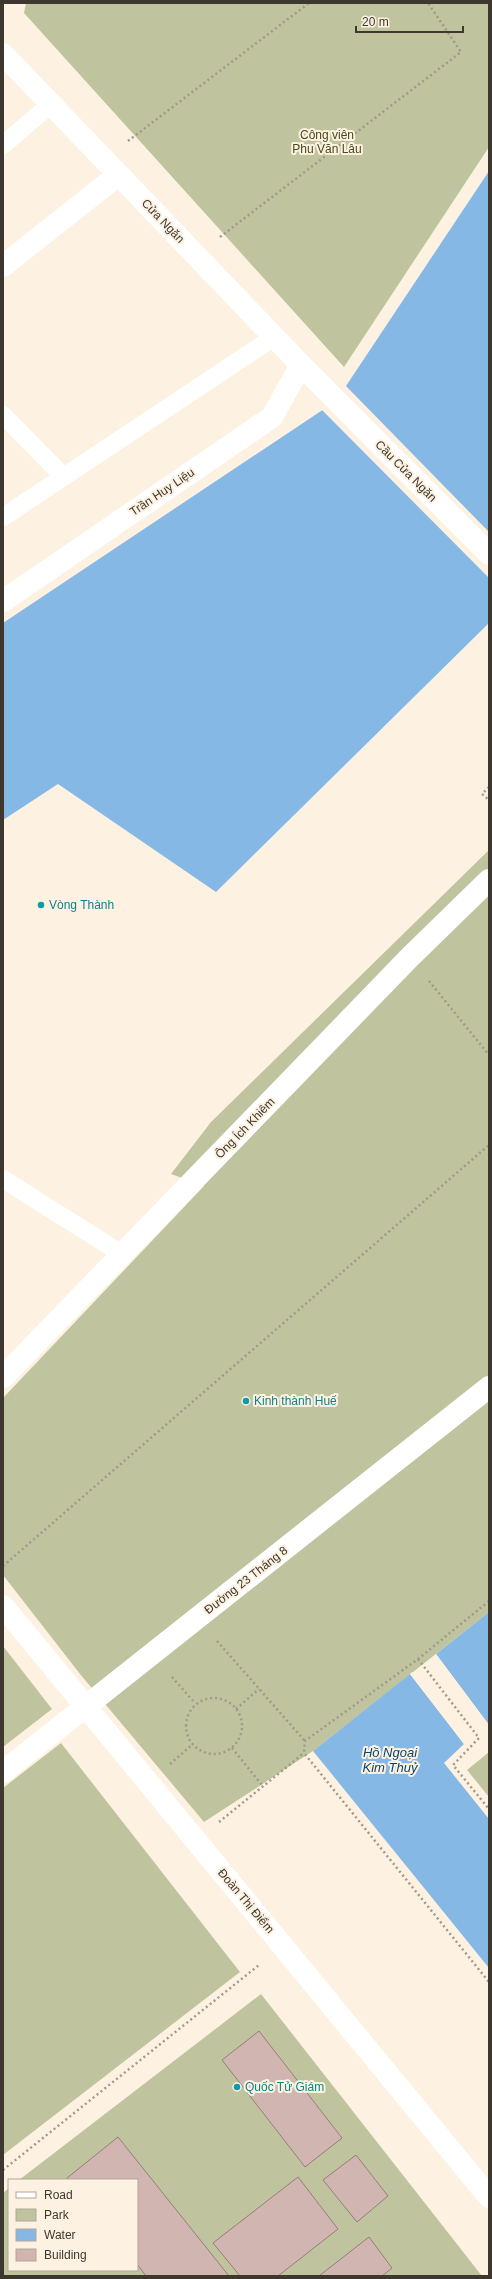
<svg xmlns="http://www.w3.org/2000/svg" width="492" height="2279" viewBox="0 0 492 2279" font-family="Arial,sans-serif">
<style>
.green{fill:#bfc49e}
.water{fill:#86b8e6}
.pier{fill:#fdf2e1}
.building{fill:#d0b5b0;stroke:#967e79}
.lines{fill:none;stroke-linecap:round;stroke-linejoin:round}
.path{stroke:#a1988c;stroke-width:2.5;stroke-dasharray:2 3;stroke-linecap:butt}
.lane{stroke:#fff;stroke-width:18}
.street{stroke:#fff;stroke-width:22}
.secondary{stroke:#fff;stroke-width:22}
.culture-dot{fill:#0f9aa8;stroke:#fdf2e1;stroke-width:1.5}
.labels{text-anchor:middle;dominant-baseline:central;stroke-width:4;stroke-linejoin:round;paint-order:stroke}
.park-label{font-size:12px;fill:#474b1c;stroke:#fdf2e1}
.street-label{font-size:12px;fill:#3d372f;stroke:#fdf2e1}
.culture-label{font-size:12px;fill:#0d838f;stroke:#fdf2e1;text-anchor:start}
.water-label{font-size:13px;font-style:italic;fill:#0b446f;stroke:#fdf2e1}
</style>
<rect width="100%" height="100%" fill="#fdf2e1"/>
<path class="green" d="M26 3H489V147L344 367 24 13Z
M489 850V1612L313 1751 204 1822 80 1674 3 1575V1398L204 1186 171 1174 211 1122Z
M3 1646 52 1709 3 1747Z
M61 1743 240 1972 3 2155V1788Z
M489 1752V1797L467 1770Z
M261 1994 482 2276H3V2193L9 2188V2270H137V2180H19Z"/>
<path class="water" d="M489 171V623L216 892 58 784 3 820V623L336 401Z
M489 1612V1725L436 1654Z
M410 1674 464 1744 444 1763 489 1819V1968L313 1751Z"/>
<path class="pier" d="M345 385 489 532V578L321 409 335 400Z
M436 1654 489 1725 487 1726 434 1656Z
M412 1672 465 1742 464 1744 410 1674Z"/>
<path class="building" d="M259 2031 342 2138 305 2167 222 2060Z
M118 2137 229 2276H146L137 2264V2180H69L67 2178Z
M356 2155 388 2196 357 2222 323 2180Z
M298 2177 338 2229 278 2276H240L213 2243Z
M369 2237 392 2268 382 2276H319Z"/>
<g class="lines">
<path class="path" d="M128 141 309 3
M220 237 461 52 428 3
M489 787 482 794 489 800
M429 981 489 1055
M3 1566 489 1145
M489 1601 418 1659 305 1741 304 1753 489 1982
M217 1641 305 1741
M418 1659 479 1738 453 1765 489 1809
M172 1677 195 1703
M186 1726a28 28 0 1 1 56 0a28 28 0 1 1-56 0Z
M236 1709 259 1689
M232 1748 262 1785
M170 1764 193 1744
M219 1822 304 1753
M3 2170 259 1965"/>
<path class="lane" d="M3 145 51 104
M3 415 63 476
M3 517 274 337
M3 1179 122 1254"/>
<path class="street" d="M3 266 118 175
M3 601 272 417 301 365
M3 1772 489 1387"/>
<path class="secondary" d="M3 54 301 365 489 554
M3 1377 410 957 489 880
M3 1606 489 2197"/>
</g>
<g class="culture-dot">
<circle cx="41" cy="905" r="4"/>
<circle cx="246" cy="1401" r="4"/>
<circle cx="237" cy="2087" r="4"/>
</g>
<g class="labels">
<g class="park-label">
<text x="327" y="135">Công viên<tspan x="327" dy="14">Phu Văn Lâu</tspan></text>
</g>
<g class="street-label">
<text transform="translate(163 221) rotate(46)">Cửa Ngăn</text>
<text transform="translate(406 471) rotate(45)">Cầu Cửa Ngăn</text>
<text transform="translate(162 492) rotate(-34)">Trần Huy Liệu</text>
<text transform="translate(245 1128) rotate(-46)">Ông Ích Khiêm</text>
<text transform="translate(246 1580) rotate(-38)">Đường 23 Tháng 8</text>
<text transform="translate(246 1901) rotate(50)">Đoàn Thị Điểm</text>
</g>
<g class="culture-label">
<text x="49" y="905">Vòng Thành</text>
<text x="254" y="1401">Kinh thành Huế</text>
<text x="245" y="2087">Quốc Tử Giám</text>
</g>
<g class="water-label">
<text x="390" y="1752">Hồ Ngoại<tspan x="390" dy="15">Kim Thuỷ</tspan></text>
</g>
</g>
<rect width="492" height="2279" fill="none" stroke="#3d372f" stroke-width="8"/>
<rect x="8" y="2179" width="130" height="92" fill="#fdf2e1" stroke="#b0a79a"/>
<rect x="16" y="2192" width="20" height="6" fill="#ffffff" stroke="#b0a79a"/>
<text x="44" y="2199" font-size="12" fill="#3d372f">Road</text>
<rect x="16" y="2209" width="20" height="12" fill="#bfc49e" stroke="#b0a79a"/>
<text x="44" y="2219" font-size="12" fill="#3d372f">Park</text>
<rect x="16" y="2229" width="20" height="12" fill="#86b8e6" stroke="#b0a79a"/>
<text x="44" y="2239" font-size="12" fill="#3d372f">Water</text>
<rect x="16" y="2249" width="20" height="12" fill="#d0b5b0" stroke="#b0a79a"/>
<text x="44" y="2259" font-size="12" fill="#3d372f">Building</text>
<path d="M356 26v6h107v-6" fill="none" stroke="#3d372f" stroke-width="2"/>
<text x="362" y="26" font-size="12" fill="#3d372f" stroke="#fdf2e1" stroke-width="3" paint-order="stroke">20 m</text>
</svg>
